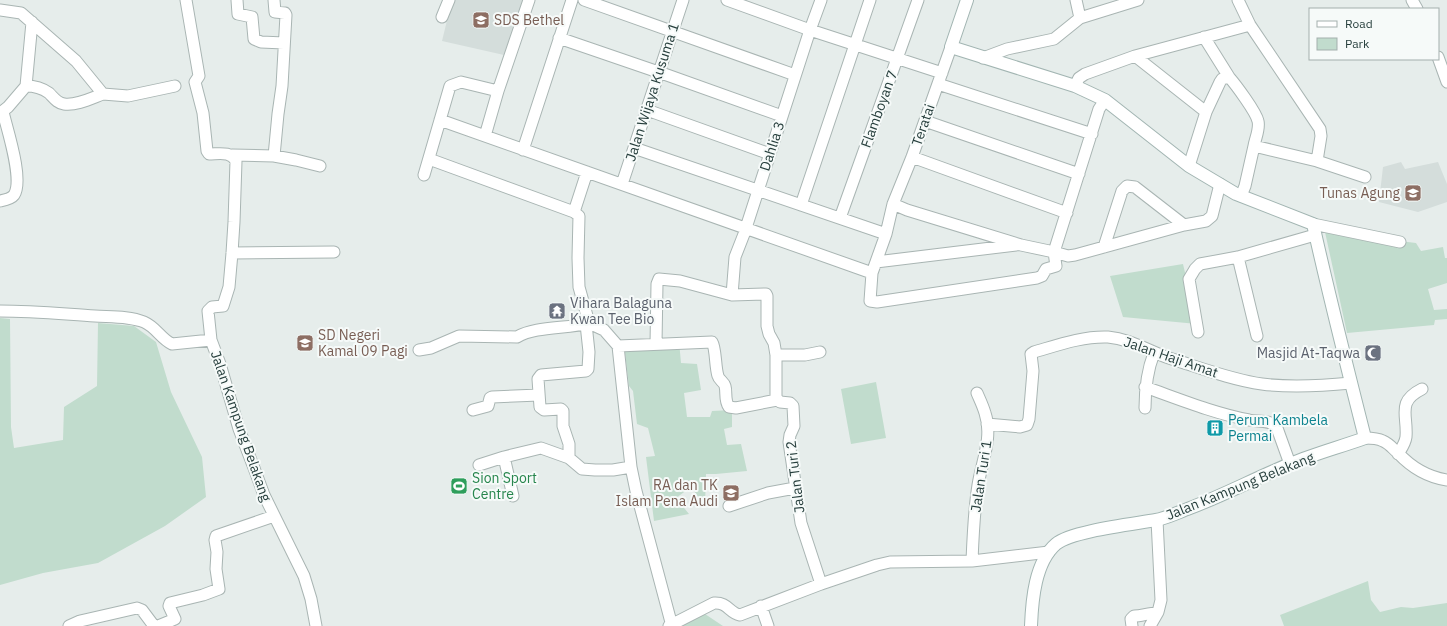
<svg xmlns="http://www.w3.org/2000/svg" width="1447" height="626" viewBox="0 0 1447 626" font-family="'IBM Plex Sans',sans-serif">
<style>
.built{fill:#d4dddb}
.green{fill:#c1dccd}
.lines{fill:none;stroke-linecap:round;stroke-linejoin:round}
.street-casing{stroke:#a9b5b3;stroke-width:13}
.secondary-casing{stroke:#a2b5b2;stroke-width:14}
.street{stroke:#fff;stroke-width:11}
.secondary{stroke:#fff;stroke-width:12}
.labels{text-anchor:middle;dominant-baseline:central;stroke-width:4;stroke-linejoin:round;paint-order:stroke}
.education-label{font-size:14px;fill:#785e54;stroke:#f6faf9;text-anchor:start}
.street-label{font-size:14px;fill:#263e3c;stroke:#f6faf9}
.worship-label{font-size:14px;fill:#5b616d;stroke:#f6faf9;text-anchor:start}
.culture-label{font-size:14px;fill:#0d838f;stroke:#f6faf9;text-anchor:start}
.leisure-label{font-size:14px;fill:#27864d;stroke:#f6faf9;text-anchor:start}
</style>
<rect width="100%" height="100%" fill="#e6edeb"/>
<path class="built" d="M452 0H523L504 55 442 41Z
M1401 162 1405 169 1438 162 1447 184V202L1418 212 1379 202 1383 167Z"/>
<path class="green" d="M1325 232 1416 243 1421 251 1443 247 1445 258H1447V283L1428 289 1434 310 1447 309V319L1435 320 1434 325 1347 333Z
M1183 264 1197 324 1123 317 1110 276Z
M0 318 10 319 11 427 14 448 63 440 64 407 97 386 98 323 134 326 156 342 171 392 202 457 206 497 165 526 98 563 43 573 0 585Z
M679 341 681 363 697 364 701 390 684 393 687 417H710L712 411 732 410V427L724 429 727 445 741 444 747 471 716 474H706L705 506 691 487 676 498 689 514 654 521 646 457 655 456 648 428 637 424 633 391 629 386 624 344Z
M876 382 886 438 851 444 841 389Z
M1368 581 1371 600 1380 612 1401 607 1413 608 1447 603V626H1284L1280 615Z
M705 614 723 626H684L683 623Z"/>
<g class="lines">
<g class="street-casing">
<path id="street" d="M186 0 199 76 195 82 203 113 207 151 209 154C219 154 231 151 236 161L234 222 232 253 229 287 223 306 212 307 208 311 211 340
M237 0 238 14 252 17 254 39 261 42 284 43
M274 0 275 12 285 13 286 15 282 86 278 114 274 156
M584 0 795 75
M727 0 810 30 942 73
M1076 0 1080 18 1138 0
M1412 0 1417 9
M0 10 21 13 76 61 103 94 128 96 175 86
M442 17 449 0
M1204 37 1229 77
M559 38 667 75 782 116
M951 47 912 157 893 204 886 234 872 273 870 301 877 302 1037 278 1042 276 1046 269 1056 266 1054 252 1068 256 1075 255 1184 225 1206 221 1212 216 1220 184
M1135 56 1206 112 1220 82 1222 79 1229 77C1236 85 1256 112 1258 121 1260 129 1255 139 1254 146L1317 161 1321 136 1320 129 1250 25 1238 0
M1438 57 1447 82
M983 58 1007 49 1054 39 1080 18
M938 84 1092 134
M26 86C34 86 42 88 49 93 54 98 57 103 64 104 76 106 92 98 103 94
M1075 86 1079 78 1085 74 1135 56 1250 25
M647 110 770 154
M0 113 8 107 26 86 32 22
M440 120 872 273
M925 121 1079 174
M485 136 498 91
M634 148 886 234
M523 150 572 0
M232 155 274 156 296 160 320 166
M912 157 1067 213
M429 159 574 212 587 172
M1317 161 1365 177
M1189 166 1206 112
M424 175 450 86 461 82 498 91 529 0
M622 184 683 0
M1241 196 1245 186 1254 146
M0 201C5 200 11 199 14 195 24 180 7 129 3 112
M893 204 907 210 1021 245 1054 252 1099 109 1105 100
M801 205 870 0
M574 212 579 216 578 258 579 287 589 323 604 330 618 346 631 467 636 491 672 626
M840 218 918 0
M1313 224 1400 242
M1104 247 1122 191 1127 186 1135 187 1184 225
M232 253 334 252
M1238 257 1257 336
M876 262 1016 245
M732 295 735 257 744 234 810 30 821 0
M0 311C32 311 63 314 95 316 111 317 129 316 144 322 156 327 161 339 172 344L211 340 220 364 239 429 254 468 264 495 304 576 311 599 316 626
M1198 332 1189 279 1195 269 1200 264 1238 257 1315 235
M656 344 657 284 659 279 680 281 732 295 766 294 767 296V326L769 334 774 343 776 355V398L780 402 790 403 793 406 794 426 790 435 789 442 801 523 821 584
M618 346 712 342C716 348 715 367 718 376 719 380 724 382 725 386 727 393 724 400 729 407L736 408 777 400
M419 350 431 348 459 336 517 337C536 326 567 329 589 323
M776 355H805L820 352
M1145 387C1179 399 1213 413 1249 420 1258 422 1271 419 1277 428L1290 464
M1145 408C1145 388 1147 371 1154 353
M473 410 488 406 490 398 492 397 539 395
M987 424 1020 427 1027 425 1029 419 1033 371 1031 354 1034 352C1058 345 1083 336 1108 337 1131 339 1148 351 1169 358 1198 367 1232 380 1262 384 1292 388 1321 386 1351 383
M1365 438C1371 438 1377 438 1383 441 1390 444 1393 449 1398 453 1411 467 1427 477 1447 480
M1398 454C1401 449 1405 444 1406 437 1408 415 1396 402 1422 389
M504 457 513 496
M569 458V444L563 426V411L561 409 544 410 540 407 538 379 541 375 586 371 588 369 589 352 586 324
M479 465 504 457 541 448 569 458 582 469 595 470H613L631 467
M729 506 768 493 795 488
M972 561C973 536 974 510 978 485 982 461 993 437 985 413 983 406 980 400 977 393
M761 606 768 626
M69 626 80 621 137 608 142 610 154 626
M158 626 175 619 169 606 170 603 203 595 219 589 216 569 217 552 215 540 216 536 274 516
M669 626 714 603C728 602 729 613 740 615L821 584 877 565 890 562 972 561 1049 552
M1132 626 1131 619 1134 616C1142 616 1148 613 1157 613
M1150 626 1158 612 1161 600 1157 520"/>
</g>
<g class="secondary-casing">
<path id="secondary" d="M967 0 951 47 1075 86 1105 100 1189 166 1236 194 1313 224C1329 296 1347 367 1365 438 1340 447 1314 454 1290 464 1256 478 1224 495 1190 508 1179 512 1167 518 1156 520 1134 524 1071 531 1056 544 1035 562 1032 600 1031 626"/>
</g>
<use href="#street" class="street"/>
<use href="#secondary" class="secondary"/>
</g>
<defs>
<g id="school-square" transform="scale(0.9)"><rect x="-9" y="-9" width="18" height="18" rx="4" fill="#8d6e63" stroke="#f6faf9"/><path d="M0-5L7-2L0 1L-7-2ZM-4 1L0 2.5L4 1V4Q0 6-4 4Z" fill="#fff"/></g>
<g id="temple-square" transform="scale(0.9)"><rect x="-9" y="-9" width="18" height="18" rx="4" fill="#6b7280" stroke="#f6faf9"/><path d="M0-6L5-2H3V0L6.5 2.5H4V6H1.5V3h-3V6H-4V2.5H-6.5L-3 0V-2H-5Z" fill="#fff"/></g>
<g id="mosque-square" transform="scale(0.9)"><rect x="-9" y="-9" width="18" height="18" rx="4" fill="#6b7280" stroke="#f6faf9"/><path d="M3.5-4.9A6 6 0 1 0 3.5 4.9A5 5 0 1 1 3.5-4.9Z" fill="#fff"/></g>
<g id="building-square" transform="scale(0.9)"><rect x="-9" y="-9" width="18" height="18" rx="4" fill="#0f9aa8" stroke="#f6faf9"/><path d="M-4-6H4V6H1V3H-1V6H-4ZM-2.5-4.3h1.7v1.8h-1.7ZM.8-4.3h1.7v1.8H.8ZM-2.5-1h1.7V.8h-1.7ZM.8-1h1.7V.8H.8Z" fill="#fff"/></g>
<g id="stadium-square" transform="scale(0.9)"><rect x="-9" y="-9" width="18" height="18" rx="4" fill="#2e9e5b" stroke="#f6faf9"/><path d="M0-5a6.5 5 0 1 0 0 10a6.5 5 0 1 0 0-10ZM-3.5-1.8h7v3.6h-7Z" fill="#fff"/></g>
</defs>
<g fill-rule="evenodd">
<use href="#school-square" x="481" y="20"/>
<use href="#school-square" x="1413" y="193"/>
<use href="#temple-square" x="557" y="311"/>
<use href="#school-square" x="305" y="343"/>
<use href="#mosque-square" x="1373" y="353"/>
<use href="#building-square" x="1215" y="428"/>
<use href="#stadium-square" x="459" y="486"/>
<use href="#school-square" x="731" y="493"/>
</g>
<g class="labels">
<g class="education-label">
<text x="494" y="20">SDS Bethel</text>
<text x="1400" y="193" text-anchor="end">Tunas Agung</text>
<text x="318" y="335">SD Negeri<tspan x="318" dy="16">Kamal 09 Pagi</tspan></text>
<text x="718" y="485" text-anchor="end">RA dan TK<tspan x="718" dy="16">Islam Pena Audi</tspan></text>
</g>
<g class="street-label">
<text transform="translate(652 92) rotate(-72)">Jalan Wijaya Kusuma 1</text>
<text transform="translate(879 109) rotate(-70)">Flamboyan 7</text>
<text transform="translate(923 125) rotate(-71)">Teratai</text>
<text transform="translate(772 146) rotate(-72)">Dahlia 3</text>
<text transform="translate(1171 357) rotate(19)">Jalan Haji Amat</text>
<text transform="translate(241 426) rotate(71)">Jalan Kampung Belakang</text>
<text transform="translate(981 476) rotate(-81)">Jalan Turi 1</text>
<text transform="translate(795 477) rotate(-97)">Jalan Turi 2</text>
<text transform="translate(1240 486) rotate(-22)">Jalan Kampung Belakang</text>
</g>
<g class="worship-label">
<text x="570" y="303">Vihara Balaguna<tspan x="570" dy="16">Kwan Tee Bio</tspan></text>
<text x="1360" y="353" text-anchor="end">Masjid At-Taqwa</text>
</g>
<g class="culture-label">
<text x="1228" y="420">Perum Kambela<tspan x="1228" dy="16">Permai</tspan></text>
</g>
<g class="leisure-label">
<text x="472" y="478">Sion Sport<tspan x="472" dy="16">Centre</tspan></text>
</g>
</g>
<rect x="1309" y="8" width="130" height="52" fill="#f6faf9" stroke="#a3afad"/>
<rect x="1317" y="21" width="20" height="6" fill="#ffffff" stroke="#a3afad"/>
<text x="1345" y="28" font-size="12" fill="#263e3c">Road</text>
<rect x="1317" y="38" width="20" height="12" fill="#c1dccd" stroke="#a3afad"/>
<text x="1345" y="48" font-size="12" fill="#263e3c">Park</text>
</svg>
